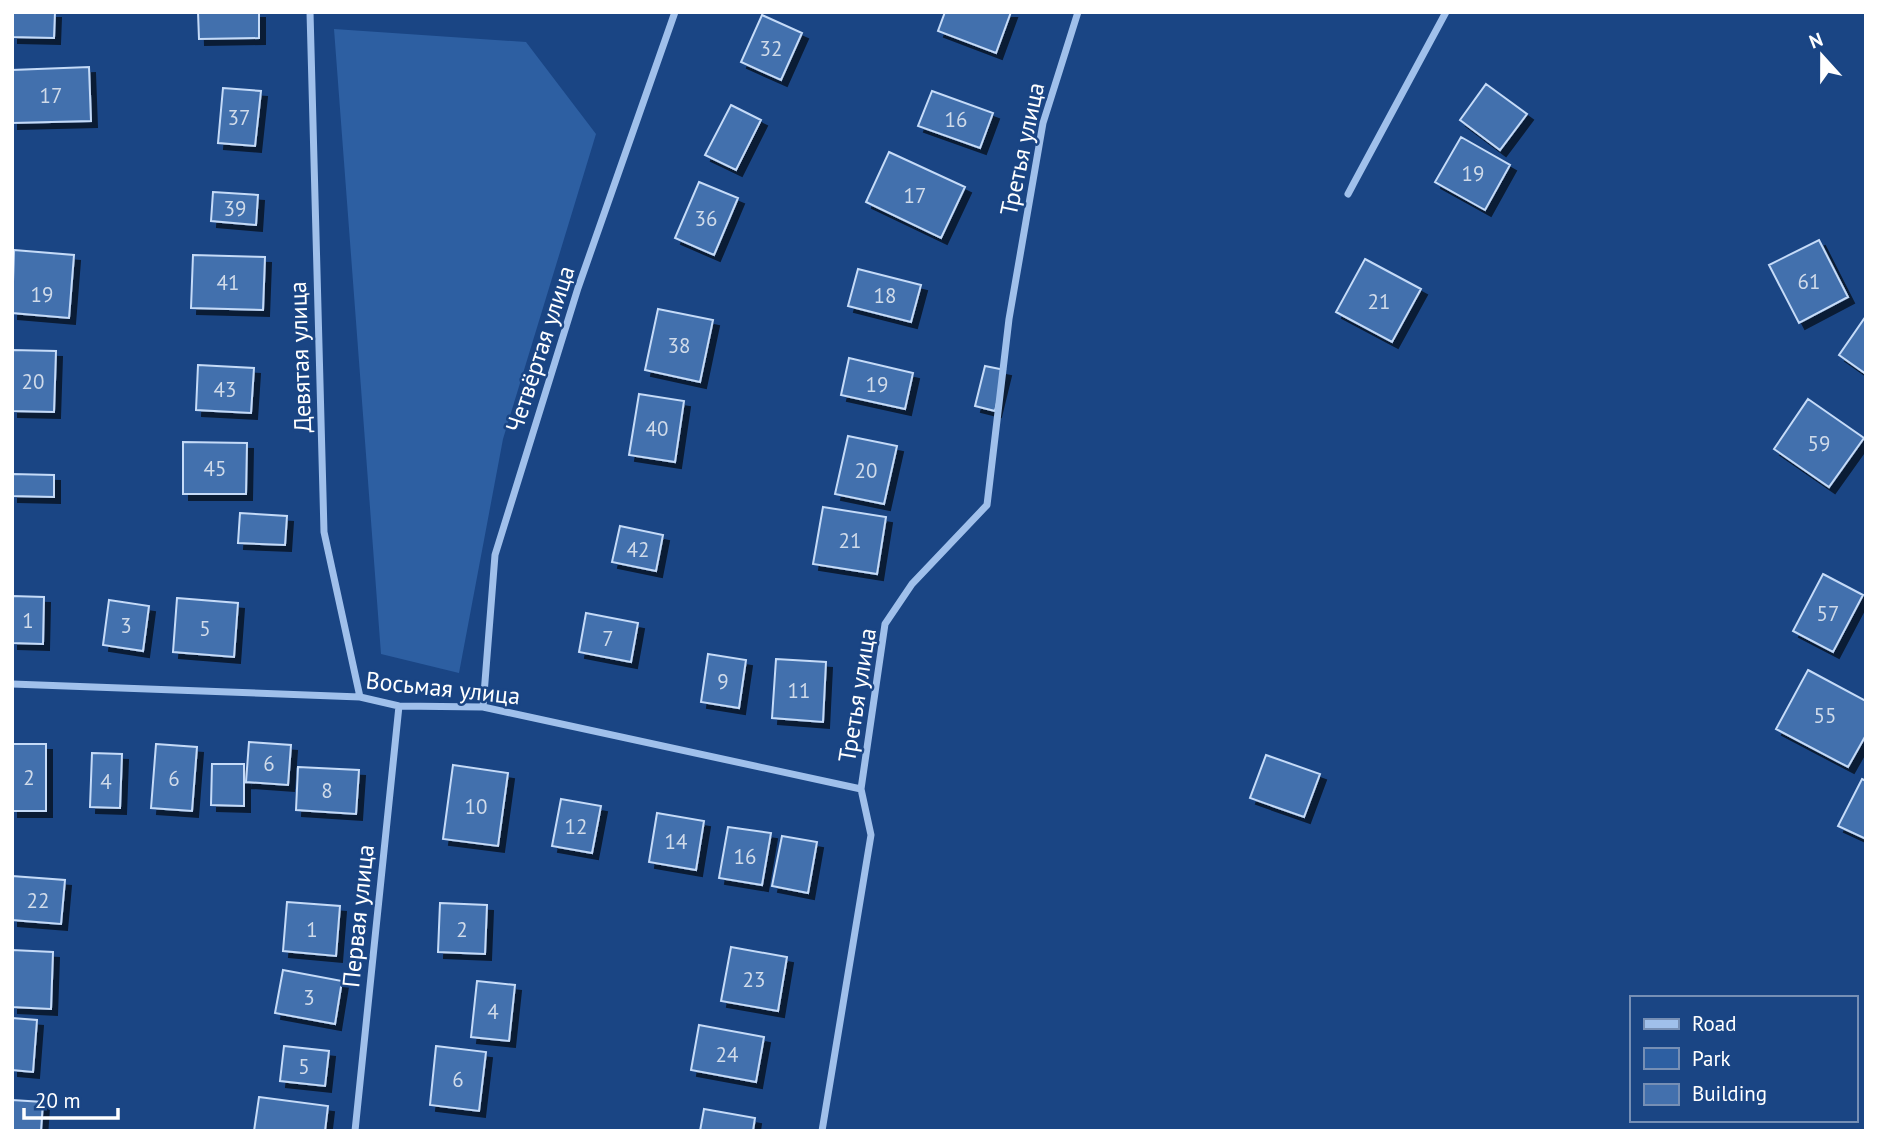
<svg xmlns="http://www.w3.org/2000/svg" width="1878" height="1143" viewBox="0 0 1878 1143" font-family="'PT Sans',sans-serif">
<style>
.green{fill:#2d5fa2}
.building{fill:#4370ad;stroke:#c5dbf8;stroke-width:2;filter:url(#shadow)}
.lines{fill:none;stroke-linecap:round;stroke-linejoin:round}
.minor{stroke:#a0c0eb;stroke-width:7}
.labels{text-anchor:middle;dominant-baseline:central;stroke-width:5;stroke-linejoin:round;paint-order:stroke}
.number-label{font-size:21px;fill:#d0dbea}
.street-label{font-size:24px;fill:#fff;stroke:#1a4584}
</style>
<defs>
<filter id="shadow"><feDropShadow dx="6" dy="6" stdDeviation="0" flood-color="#0009"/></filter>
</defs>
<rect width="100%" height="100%" fill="#1a4584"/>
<path class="green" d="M334 29 526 42 596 134 503 439 459 673 381 654Z"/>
<path class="building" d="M12 12H55L54 38 12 37Z
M198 12H259V38L199 39Z
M945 12H1011L996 53 938 31Z
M762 15 802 33 781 80 741 62Z
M89 67 91 121 12 123V70Z
M1486 84 1527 114 1500 150 1460 120Z
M223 88 261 91 255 146 218 143Z
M932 91 993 113 980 148 918 126Z
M731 105 761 120 736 170 705 155Z
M1461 137 1510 165 1485 210 1435 182Z
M889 152 965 187 941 238 866 202Z
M699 182 738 198 714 255 675 238Z
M213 192 258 195 256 225 211 221Z
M1819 240 1848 297 1799 323 1769 265Z
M14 250 74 255 69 318 12 313Z
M193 255 265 257 263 310 191 308Z
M1365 259 1421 289 1392 342 1336 312Z
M858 269 921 285 911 322 848 306Z
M658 309 713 320 700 382 645 370Z
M1866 316V374L1839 355Z
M12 350 56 351 54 412 12 411Z
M849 358 913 373 905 409 841 395Z
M198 365 254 368 251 413 196 410Z
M985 366 1005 370 995 411 975 406Z
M639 394 684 401 675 462 629 455Z
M1808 399 1864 438 1829 487 1774 449Z
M848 436 897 446 884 504 835 494Z
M183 442 247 443 246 494H183Z
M12 474 54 475V497L12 496Z
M823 507 886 517 877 574 813 564Z
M240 513 287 516 285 545 238 543Z
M620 526 663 535 656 571 612 562Z
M1823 574 1863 595 1833 652 1793 631Z
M12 596 44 597 43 644 12 643Z
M177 598 238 603 234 657 173 652Z
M109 600 149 606 143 651 103 645Z
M586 613 638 623 631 662 579 652Z
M708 654 746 660 739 708 701 702Z
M776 659 826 662 823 722 772 718Z
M1808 670 1866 701V735L1848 767 1776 729Z
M249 742 291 745 288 785 246 782Z
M12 744H46V811H12Z
M156 744 197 747 192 811 151 808Z
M92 753 122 754 120 808 90 807Z
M1266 755 1320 774 1304 817 1250 798Z
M212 764H244V806L211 805Z
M453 765 508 773 498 846 443 839Z
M298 767 359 770 356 814 296 810Z
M1862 779 1866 781V839L1838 826Z
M561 799 601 806 592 853 552 846Z
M657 813 704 821 696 870 649 862Z
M728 827 771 833 762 885 719 878Z
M782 836 817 842 808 893 772 886Z
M12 876 65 880 61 924 12 920Z
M287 902 340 906 336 956 283 951Z
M440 903 487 905 485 954 438 952Z
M731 947 787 957 778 1011 721 1001Z
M12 950 53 952 51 1009 12 1007Z
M283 970 342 981 335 1024 275 1013Z
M477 981 515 985 509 1041 471 1037Z
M12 1018 37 1020 33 1072 12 1070Z
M699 1025 764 1037 756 1082 691 1070Z
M284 1046 329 1051 325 1086 280 1081Z
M436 1046 486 1052 479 1111 430 1105Z
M259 1097 328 1106 325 1131H254Z
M12 1100 43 1102 41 1131H12Z
M704 1109 755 1118 753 1131H700Z"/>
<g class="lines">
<path class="minor" d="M310 12 324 532 360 697
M1348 194 1446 12
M12 684 360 697 399 706 483 707 861 789
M483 707 495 555 578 288 675 12
M355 1131 399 706
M822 1131 871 835 861 789 885 624 912 584 987 505 1009 319 1043 123 1078 12"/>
</g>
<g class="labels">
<g class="number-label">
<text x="771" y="48">32</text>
<text x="51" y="95">17</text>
<text x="239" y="117">37</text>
<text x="956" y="119">16</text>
<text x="1473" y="173">19</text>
<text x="915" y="195">17</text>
<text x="235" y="208">39</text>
<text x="706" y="218">36</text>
<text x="1809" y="281">61</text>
<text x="228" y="282">41</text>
<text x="42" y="294">19</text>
<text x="885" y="295">18</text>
<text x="1379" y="301">21</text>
<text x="679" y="345">38</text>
<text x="33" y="381">20</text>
<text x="877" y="384">19</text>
<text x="225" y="389">43</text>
<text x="657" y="428">40</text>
<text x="1819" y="443">59</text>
<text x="215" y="468">45</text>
<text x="866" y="470">20</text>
<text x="850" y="540">21</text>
<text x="638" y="549">42</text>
<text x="1828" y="613">57</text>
<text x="28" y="620">1</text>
<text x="126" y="625">3</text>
<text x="205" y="628">5</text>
<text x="608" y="638">7</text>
<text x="723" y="681">9</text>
<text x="799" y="690">11</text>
<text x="1825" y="715">55</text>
<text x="269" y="763">6</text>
<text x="29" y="777">2</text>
<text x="174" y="778">6</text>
<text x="106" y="781">4</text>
<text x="327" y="790">8</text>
<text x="476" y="806">10</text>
<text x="576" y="826">12</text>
<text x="676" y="841">14</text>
<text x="745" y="856">16</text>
<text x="38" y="900">22</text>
<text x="312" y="929">1</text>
<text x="462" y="929">2</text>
<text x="754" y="979">23</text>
<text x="309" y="997">3</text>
<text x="493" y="1011">4</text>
<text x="727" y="1054">24</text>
<text x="304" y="1066">5</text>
<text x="458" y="1079">6</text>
</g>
<g class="street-label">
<text transform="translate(1022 149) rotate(-78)">Третья улица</text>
<text transform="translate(540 349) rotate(-72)">Четвёртая улица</text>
<text transform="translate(300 357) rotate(-92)">Девятая улица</text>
<text transform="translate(443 688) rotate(6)">Восьмая улица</text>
<text transform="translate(857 695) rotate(-81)">Третья улица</text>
<text transform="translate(358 916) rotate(-84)">Первая улица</text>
</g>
</g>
<rect width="1878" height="1143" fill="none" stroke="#ffffff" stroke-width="28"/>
<rect x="1630" y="996" width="228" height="126" fill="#1a4584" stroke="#768fb5" stroke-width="2"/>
<rect x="1644" y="1019" width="35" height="10" fill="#a0c0eb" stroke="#768fb5" stroke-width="2"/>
<text x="1692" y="1031" font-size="21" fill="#ffffff">Road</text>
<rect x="1644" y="1048" width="35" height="21" fill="#2d5fa2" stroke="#768fb5" stroke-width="2"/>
<text x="1692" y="1066" font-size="21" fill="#ffffff">Park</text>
<rect x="1644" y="1084" width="35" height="21" fill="#4370ad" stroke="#768fb5" stroke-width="2"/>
<text x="1692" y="1101" font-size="21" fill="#ffffff">Building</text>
<g transform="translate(1822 56) rotate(339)" stroke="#1a4584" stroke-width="5" paint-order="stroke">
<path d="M0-5L12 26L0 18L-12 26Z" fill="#ffffff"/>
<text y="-10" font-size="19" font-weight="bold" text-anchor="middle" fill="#ffffff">N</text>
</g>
<path d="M24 1108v10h94v-10" fill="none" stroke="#ffffff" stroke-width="3.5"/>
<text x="35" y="1108" font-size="21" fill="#ffffff" stroke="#1a4584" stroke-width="5" paint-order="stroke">20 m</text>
</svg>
